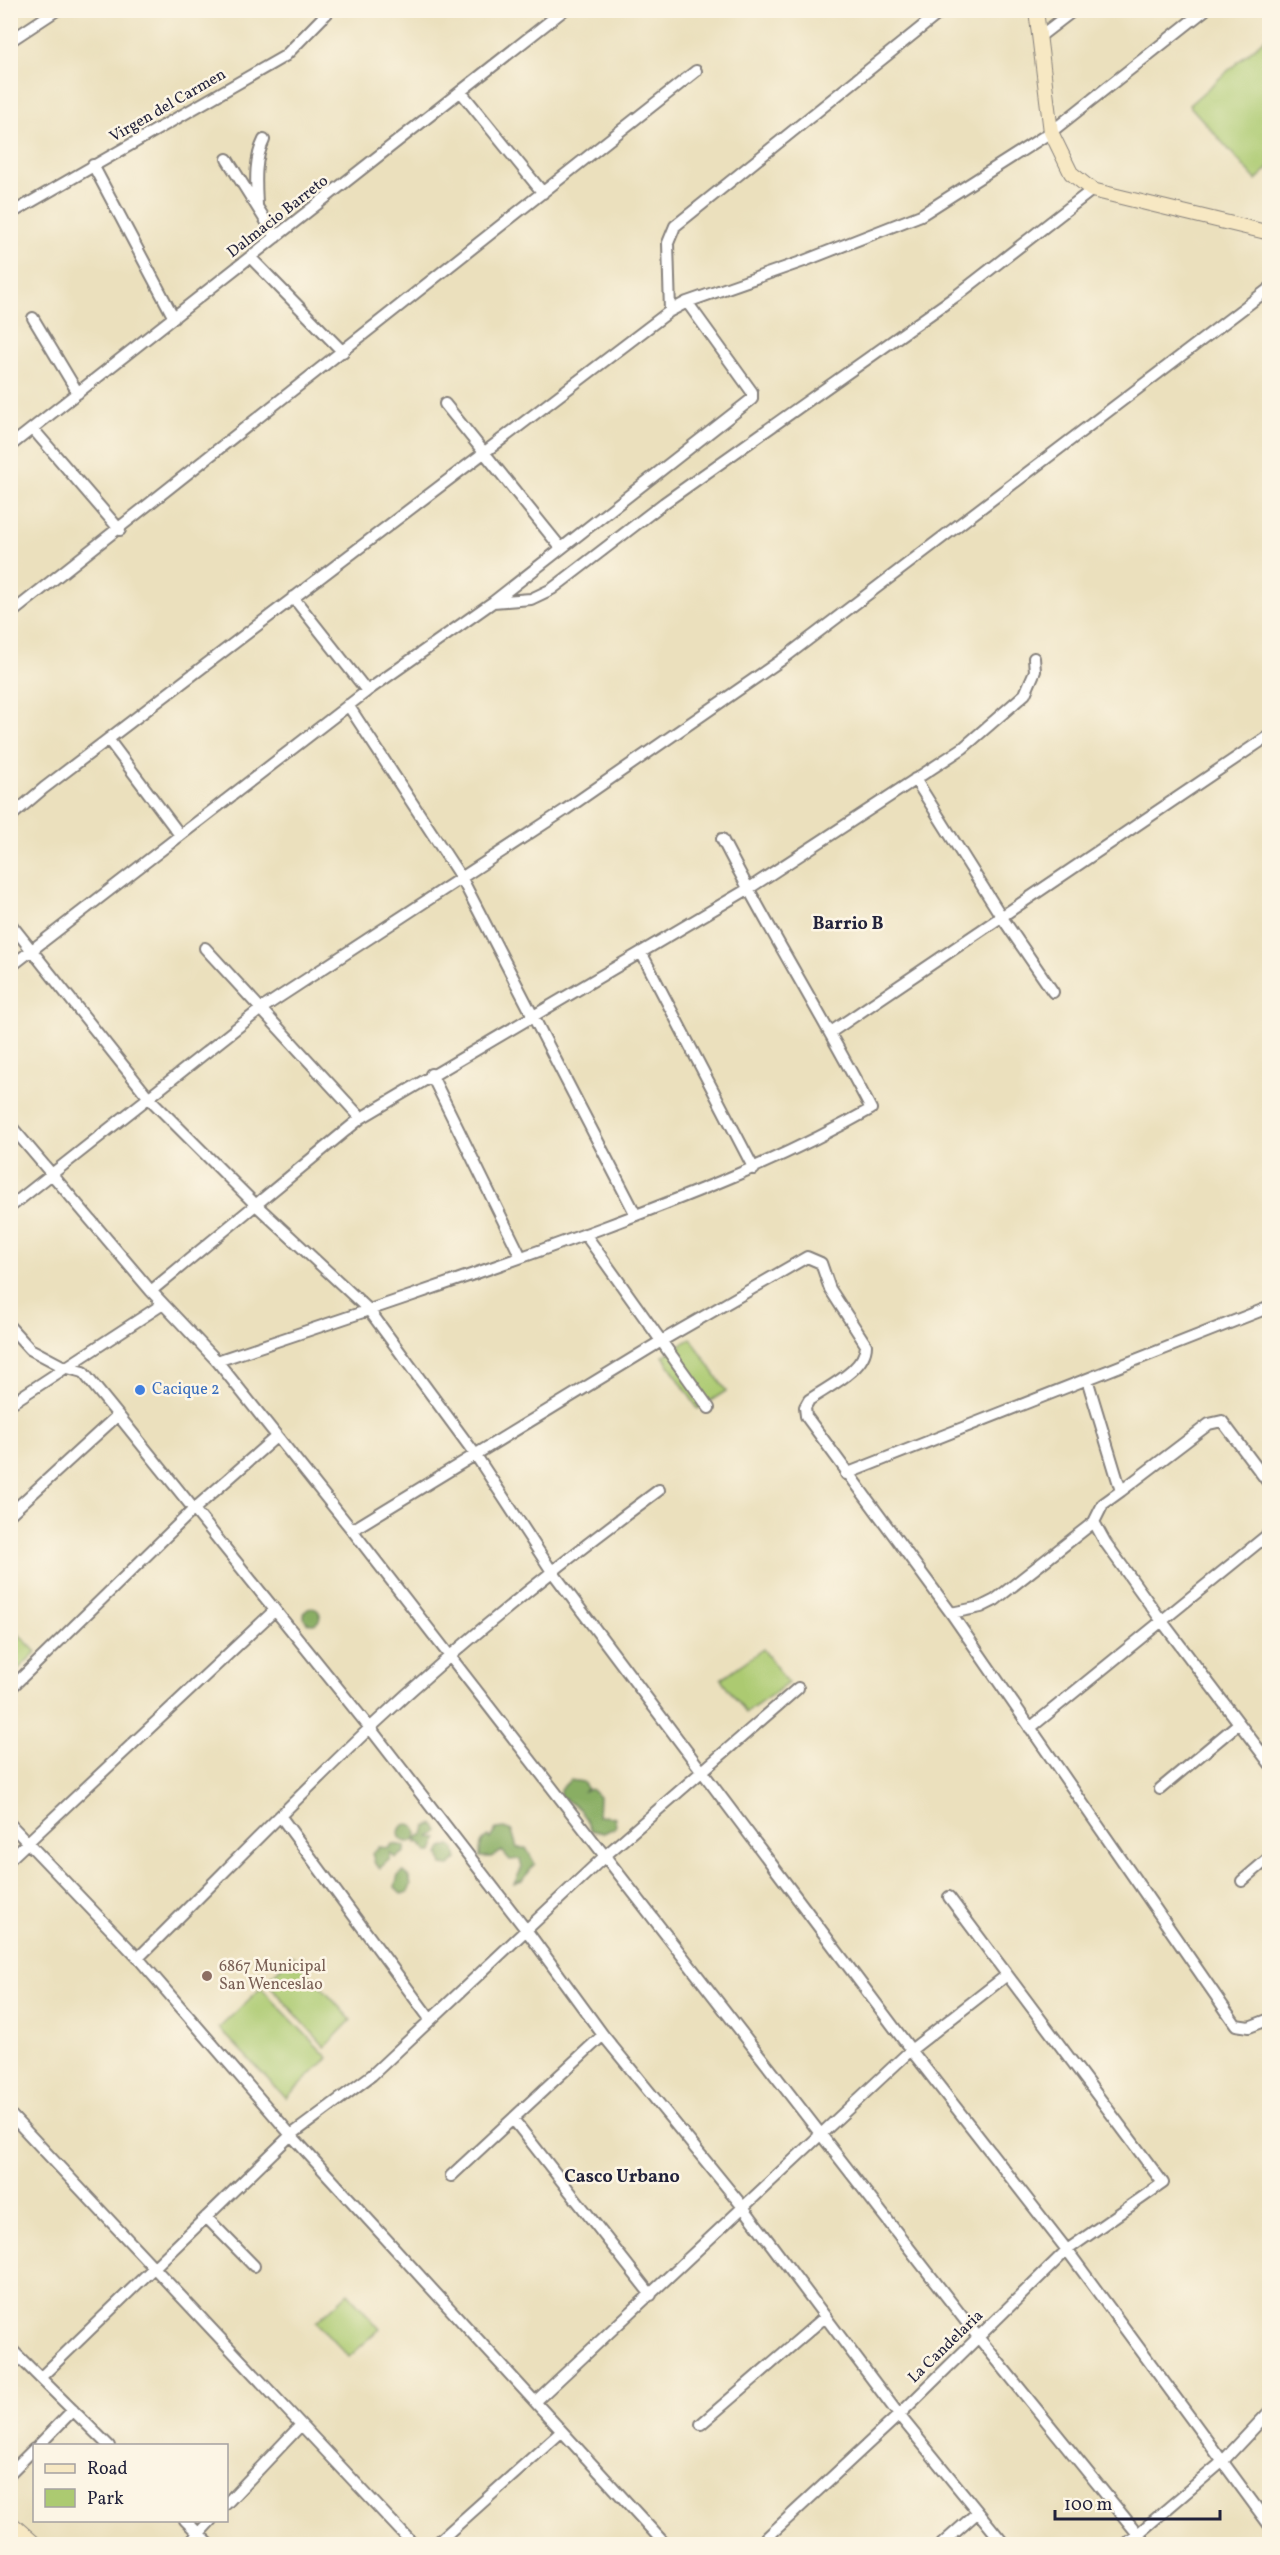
<svg xmlns="http://www.w3.org/2000/svg" width="1280" height="2555" viewBox="0 0 1280 2555" font-family="Vollkorn,serif">
<style>
.green{fill:#acca71;stroke:#677656;stroke-width:1.5}
.forest{fill:#89ae63;stroke:#56684f;stroke-width:1.5}
.lines{fill:none;stroke-linecap:round;stroke-linejoin:round}
.minor-casing{stroke:#86817c;stroke-width:14}
.secondary-casing{stroke:#86817c;stroke-width:16}
.minor{stroke:#fff;stroke-width:10}
.secondary{stroke:#f7e8c3;stroke-width:14}
.shop-dot{fill:#3f7fe0;stroke:#fcf5e5;stroke-width:2}
.education-dot{fill:#8d6e63;stroke:#fcf5e5;stroke-width:2}
.labels{text-anchor:middle;dominant-baseline:central;stroke-width:5;stroke-linejoin:round;paint-order:stroke}
.street-label{font-size:16px;fill:#22223b;stroke:#fcf5e5}
.shop-label{font-size:16px;fill:#366cbe;stroke:#fcf5e5;text-anchor:start}
.education-label{font-size:16px;fill:#785e54;stroke:#fcf5e5;text-anchor:start}
.neighbourhood-label{font-size:18px;font-weight:bold;fill:#22223b;stroke:#fcf5e5}
</style>
<rect width="100%" height="100%" fill="#fcf5e5"/>
<filter id="ink" filterUnits="userSpaceOnUse"><feTurbulence type="fractalNoise" baseFrequency=".0167" numOctaves="2"/><feDisplacementMap in="SourceGraphic" scale="12" xChannelSelector="R" yChannelSelector="G"/><feConvolveMatrix kernelMatrix="1 2 1 2 8 2 1 2 1" color-interpolation-filters="sRGB"/></filter>
<filter id="wash" filterUnits="userSpaceOnUse"><feTurbulence type="fractalNoise" baseFrequency=".008" numOctaves="4" result="noise"/><feDisplacementMap in="SourceGraphic" scale="24" xChannelSelector="R" yChannelSelector="G"/><feGaussianBlur stdDeviation="1.35" result="paint"/><feColorMatrix in="noise" values="0 0 0 0 0 0 0 0 0 0 0 0 0 0 0 0 0 1.4 0 .05"/><feComposite in="paint" operator="in"/></filter>
<g filter="url(#wash)">
<rect width="100%" height="100%" fill="#ebe0bd"/>
<path class="green" d="M1269 35V168L1256 180 1189 105Z
M691 1338 726 1391 698 1409 663 1356Z
M11 1626 36 1652 11 1676Z
M763 1649 788 1683 746 1713 721 1679Z
M293 1956 351 2020 325 2047 266 1981Z
M261 1988 328 2058 286 2098 219 2028Z
M348 2293 380 2329 349 2357 316 2322Z"/>
<path class="forest" d="M304 1616a8 8 0 1 1 16 0a8 8 0 1 1-16 0Z
M570 1780 583 1782 587 1788 584 1791 591 1789 599 1797 598 1816 615 1817 616 1827 604 1833 591 1830 580 1809 560 1796V1790Z
M434 1824 438 1831 436 1834 428 1837 438 1838 433 1852H427L419 1842 416 1843V1838L424 1834 426 1827Z
M399 1833a9 9 0 1 1 18 0a9 9 0 1 1-18 0Z
M504 1828 512 1831 517 1848H526L535 1864 522 1881 514 1884 522 1867 520 1859 510 1860 502 1851 491 1857H480C480 1848 479 1842 488 1837L490 1839 496 1829Z
M392 1844 405 1846V1852L395 1858 390 1853V1859L380 1868 375 1864 372 1853 379 1847 389 1848Z
M450 1845 455 1850 457 1859 450 1866 442 1865 439 1854 442 1848Z
M403 1872 409 1877 411 1885 408 1892 402 1894 395 1887 398 1876Z"/>
</g>
<g filter="url(#ink)">
<g class="lines">
<g class="minor-casing">
<path id="minor" d="M1039 37 1074 10
M10 41 57 10
M461 92 543 193
M227 159 276 237
M93 165 174 318
M257 205C256 183 254 160 264 140
M10 214 285 56 330 10
M251 258 343 352
M670 311 668 243 675 226 943 10
M33 318 78 393
M445 404 561 548
M33 429 120 530
M10 446 564 10
M293 597 367 691
M493 602 531 599 552 589 664 503 956 296 1092 190
M10 614 696 71
M1034 658 1035 671 1025 694 963 748 748 889 361 1118 151 1291 217 1361 352 1530 978 2337 1146 2544
M348 705 462 879 636 1215
M108 739 180 835
M915 779 1001 916 1053 992
M10 817 44 788 670 311 687 302
M10 923 149 1098 255 1204 369 1310 475 1454 551 1570 911 2050 1067 2250 1270 2526
M205 948 361 1118
M642 954 754 1169
M10 967 367 691 493 602 752 399V392L687 302 804 261 921 215 1051 132 1205 10
M831 1032 1270 735
M431 1074 521 1257
M10 1125 151 1291
M10 1207 261 1009 565 810 780 661 1270 288
M585 1234 709 1408
M10 1327 30 1349 64 1367 83 1372 118 1415 370 1728 527 1931 603 2035 743 2207 899 2415 1004 2544
M217 1361C346 1318 475 1275 602 1228 695 1193 785 1158 871 1109 824 1018 769 931 722 839
M1087 1379 1121 1491 1103 1504 1094 1522 1105 1542 1161 1620 1270 1764
M10 1404 163 1304
M846 1474 1270 1307
M1121 1491 1209 1424 1222 1421 1270 1485
M10 1514 118 1415
M352 1530 663 1340 807 1257 821 1263 830 1289 866 1345C866 1370 827 1387 809 1400L805 1407 806 1416 951 1613 981 1607 995 1600 1094 1522
M951 1613 1236 2025 1249 2027 1270 2019
M10 1689 193 1510 277 1436
M1030 1728 1270 1533
M1160 1789 1238 1724
M281 1817 430 2019
M10 1824 138 1958 291 2135 665 2544
M10 1859 274 1611
M1242 1881 1270 1857
M138 1958C216 1881 292 1802 371 1727 462 1642 559 1564 659 1490
M10 2114 413 2544
M513 2119 651 2295
M451 2176 603 2035
M206 2217 254 2266
M10 2348 109 2446
M41 2377 291 2135 372 2075 606 1855 798 1688
M536 2401 911 2050 1007 1975
M701 2424 825 2317
M38 2446 73 2410
M10 2473 34 2449
M226 2504 300 2426
M185 2520 209 2544
M189 2544 211 2520
M436 2544 561 2432
M760 2544 899 2415 1067 2250 1163 2183 949 1897
M942 2544 978 2512
M1126 2544 1222 2462 1270 2411"/>
</g>
<g class="secondary-casing">
<path id="secondary" d="M1036 10 1051 132 1071 173 1092 190 1270 233
M10 2522 35 2544"/>
</g>
<use href="#minor" class="minor"/>
<use href="#secondary" class="secondary"/>
</g>
</g>
<circle class="shop-dot" cx="140" cy="1390" r="6"/>
<circle class="education-dot" cx="207" cy="1976" r="6"/>
<g class="labels">
<g class="street-label">
<text transform="translate(168 106) rotate(-30)">Virgen del Carmen</text>
<text transform="translate(278 217) rotate(-38)">Dalmacio Barreto</text>
<text transform="translate(946 2347) rotate(-44)">La Candelaria</text>
</g>
<g class="shop-label">
<text x="152" y="1390">Cacique 2</text>
</g>
<g class="education-label">
<text x="219" y="1967">6867 Municipal<tspan x="219" dy="18">San Wenceslao</tspan></text>
</g>
<g class="neighbourhood-label">
<text x="848" y="924">Barrio B</text>
<text x="622" y="2177">Casco Urbano</text>
</g>
</g>
<rect width="1280" height="2555" fill="none" stroke="#fcf5e5" stroke-width="36"/>
<rect x="33" y="2444" width="195" height="78" fill="#fcf5e5" stroke="#a5a1a1" stroke-width="1.5"/>
<rect x="45" y="2464" width="30" height="9" fill="#f7e8c3" stroke="#a5a1a1" stroke-width="1.5"/>
<text x="87" y="2474" font-size="18" fill="#22223b">Road</text>
<rect x="45" y="2489" width="30" height="18" fill="#acca71" stroke="#a5a1a1" stroke-width="1.5"/>
<text x="87" y="2504" font-size="18" fill="#22223b">Park</text>
<path d="M1055 2510v9h165v-9" fill="none" stroke="#22223b" stroke-width="3"/>
<text x="1064" y="2510" font-size="18" fill="#22223b" stroke="#fcf5e5" stroke-width="4.5" paint-order="stroke">100 m</text>
</svg>
